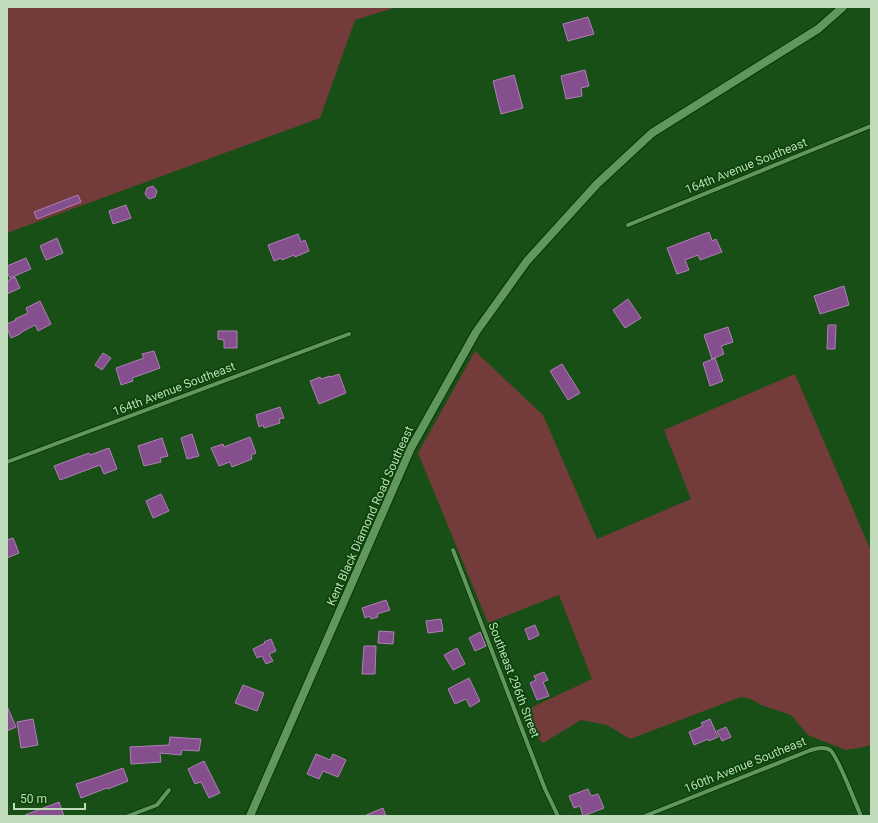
<svg xmlns="http://www.w3.org/2000/svg" width="878" height="823" viewBox="0 0 878 823" font-family="Roboto,sans-serif">
<style>
.green{fill:#733c3a}
.building{fill:#854e8d;stroke:#b37eba}
.lines{fill:none;stroke-linecap:round;stroke-linejoin:round}
.street-casing{stroke:#073206;stroke-width:5.5}
.secondary-casing{stroke:#073206;stroke-width:10}
.street{stroke:#60975c;stroke-width:4}
.secondary{stroke:#60975c;stroke-width:8}
.labels{text-anchor:middle;dominant-baseline:central;stroke-width:3.5;stroke-linejoin:round;paint-order:stroke}
.street-label{font-size:12px;fill:#bfdbbc;stroke:#0a4409}
</style>
<rect width="100%" height="100%" fill="#184f16"/>
<path class="green" d="M7 7H397L355 20 320 118 7 233Z
M475 351 543 415 597 539 691 499 664 430 795 374 871 551V745L859 748 846 750 808 735 791 715 761 705 751 699 741 697 630 739 607 725 581 720 543 743 538 738 526 710 592 679 559 595 488 623 418 453Z"/>
<path class="building" d="M588 17 594 34 568 41 563 24Z
M585 70 589 86 581 88 582 96 566 99 561 76Z
M514 75 523 108 501 114 493 81Z
M153 186 157 191 155 197 149 199 145 194 147 188Z
M78 195 81 202 37 219 34 212Z
M126 205 131 218 113 224 109 211Z
M709 232 712 241 716 239 722 252 700 260 698 255 685 260 689 270 677 274 667 248Z
M298 234 301 242 305 240 309 251 295 257 294 255 282 260 281 258 274 261 268 245Z
M57 238 63 253 46 260 40 246Z
M26 258 31 269 10 278 7 272V266Z
M15 277 20 288 7 294V281Z
M844 286 849 305 820 314 814 296Z
M628 299 641 318 625 328 613 310Z
M40 301 51 324 38 331 35 325 20 333V334L11 338 7 328V324L16 320 15 319 28 313 26 308Z
M828 325H836L835 349H827Z
M728 327 733 342 721 346 724 354 712 359 704 335Z
M218 331H237V348H224V340L218 339Z
M154 351 160 368 132 378 133 381 121 385 116 368 144 358 142 354Z
M103 353 111 358 102 370 95 365Z
M715 358 723 381 710 386 703 363Z
M562 364 580 393 568 400 550 371Z
M339 374 346 393 319 404 310 381 320 377 321 379 330 376 331 377Z
M280 407 284 418 279 419 280 423 264 428 263 425 259 427 256 415Z
M192 434 199 456 187 459 181 438Z
M250 437 256 453 251 455 252 459 232 467 230 462 219 466 211 448 223 444 224 447Z
M162 438 168 456 160 458 161 462 144 466 138 446Z
M109 448 117 469 104 474 100 465 60 480 54 466 89 453 90 455Z
M161 494 169 511 153 518 146 501Z
M13 538 19 553 7 558V540Z
M386 600 390 610 377 614 378 617 371 619 369 616 365 618 362 608Z
M441 619 443 631 428 633 426 621Z
M535 625 539 635 529 640 525 629Z
M379 631 394 632 393 644 378 643Z
M480 632 486 646 475 651 469 638Z
M271 639 276 651 269 654 273 661 266 664 262 656 257 658 253 649 265 643 264 642Z
M364 646H376L375 674H362Z
M457 648 465 664 453 670 444 655Z
M544 672 548 680 543 682 549 696 537 700 530 683 536 680 534 676Z
M469 678 480 701 470 707 466 699 455 704 448 689Z
M243 685 264 693 257 711 235 703Z
M7 706 16 727 7 731Z
M33 719 38 745 21 748 17 722Z
M710 719 718 737 709 741 708 739 694 745 689 732 703 726 701 723Z
M726 727 731 737 722 741 717 731Z
M170 737 201 739 199 751 182 750 181 755 160 753 161 762 131 764 130 747 169 745Z
M316 754 330 760 333 754 346 760 338 777 323 771 319 779 307 774Z
M204 761 220 793 209 798 201 782 195 784 188 769Z
M123 768 128 781 108 789 107 788 81 798 76 784 98 777Z
M588 789 591 796 598 794 604 808 583 816 580 806 574 808 569 796Z
M59 802 64 816H25V815Z
M383 808 386 816H364Z"/>
<g class="lines">
<g class="street-casing">
<path id="street" d="M628 225 871 126
M7 462 349 334
M453 550 545 789 558 816
M128 816 157 805 169 790
M645 816 811 750C817 748 824 746 830 750 837 754 856 805 861 816"/>
</g>
<g class="secondary-casing">
<path id="secondary" d="M250 816 411 448 476 332 527 261 597 184 652 133 818 29 843 7"/>
</g>
<use href="#street" class="street"/>
<use href="#secondary" class="secondary"/>
</g>
<g class="labels">
<g class="street-label">
<text transform="translate(746 166) rotate(-22)">164th Avenue Southeast</text>
<text transform="translate(174 389) rotate(-21)">164th Avenue Southeast</text>
<text transform="translate(370 516) rotate(-66)">Kent Black Diamond Road Southeast</text>
<text transform="translate(514 680) rotate(69)">Southeast 296th Street</text>
<text transform="translate(745 765) rotate(-22)">160th Avenue Southeast</text>
</g>
</g>
<rect width="878" height="823" fill="none" stroke="#bfdbbc" stroke-width="16"/>
<path d="M14 803v6h71v-6" fill="none" stroke="#bfdbbc" stroke-width="2"/>
<text x="20" y="803" font-size="12" fill="#bfdbbc" stroke="#0a4409" stroke-width="3" paint-order="stroke">50 m</text>
</svg>
